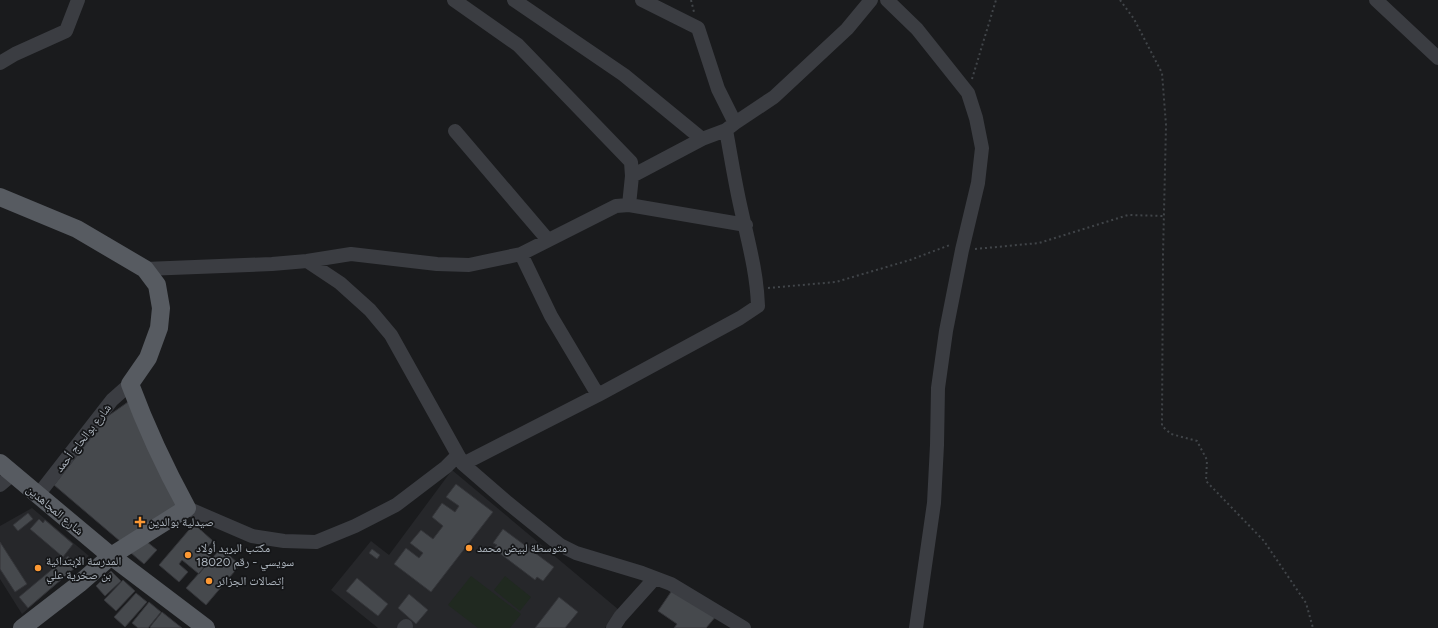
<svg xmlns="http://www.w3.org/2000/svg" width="1438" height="628" viewBox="0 0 1438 628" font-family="Figtree,'Noto Naskh Arabic',sans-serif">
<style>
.built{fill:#26272a}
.green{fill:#202920}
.building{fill:#46494d;stroke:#343539}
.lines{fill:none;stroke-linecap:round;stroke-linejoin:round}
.path{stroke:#414549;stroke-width:2;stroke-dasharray:2 3;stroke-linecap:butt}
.minor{stroke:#3b3d42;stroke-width:14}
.major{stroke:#575b61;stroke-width:18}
.poi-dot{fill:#fc9833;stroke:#151618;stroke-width:1.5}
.labels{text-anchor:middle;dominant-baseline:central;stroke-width:3.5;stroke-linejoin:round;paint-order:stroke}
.street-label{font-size:12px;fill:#acb4bd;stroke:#151618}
.poi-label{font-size:12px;fill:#acb4bd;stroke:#151618;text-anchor:start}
</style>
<rect width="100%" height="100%" fill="#1a1b1d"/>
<path class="built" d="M452 470 619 610 605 628H378L331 590 371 541 389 555Z
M32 508 89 556 22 614 0 579V526Z"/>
<path class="green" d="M471 576 521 614 510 628H478L448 605Z
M505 576 531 597 520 611 494 590Z"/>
<path class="building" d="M128 402 177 506 121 542 54 485 108 416Z
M456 484 493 512 431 592 394 564 406 548 419 558 423 553 410 543 421 530 433 539 443 526 432 517 442 503 455 512 459 506 446 497Z
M28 513 33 519 18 531 13 525Z
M39 519 43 523 45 520 73 544 63 557 30 529Z
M194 524 213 541 204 551 212 558 199 574 182 560 179 564 188 572 179 582 159 565Z
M503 529 554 567 543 581 537 577 535 580 494 549 497 545 493 543Z
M146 541 157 550 144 564 131 553Z
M0 542 27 584 15 592 0 569Z
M221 548 240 565 206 605 186 588Z
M372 549 380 555 377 559 369 553Z
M68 556 77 566 28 608 19 597Z
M111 571 121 581 105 596 96 586Z
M357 578 388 604 378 616 346 591Z
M123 580 135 591 116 611 104 600Z
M673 589 717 615 706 628H674L677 624 658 611Z
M136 593 147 602 125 627 114 617Z
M409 594 428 610 416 624 398 608Z
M559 597 578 612 565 628H535Z
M149 602 161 612 148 628H138L132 623Z
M162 612 182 628H151L150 627Z"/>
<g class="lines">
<path class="path" d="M691 0 694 12
M1120 0 1134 19 1162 73 1166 125 1163 255 1162 426 1171 434 1197 441 1207 460 1206 481 1264 541 1306 603 1313 628
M972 79 996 0
M975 249 1039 243 1128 215 1165 216
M768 288 836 282 910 260 950 245"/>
<path class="minor" d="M454 0 518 45 631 162 632 176 629 205
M514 0 624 75 702 139 632 176
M642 0 698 28 718 89 735 123 726 130 702 139
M887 0 917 29 968 93 976 118 982 148 978 183 962 250 946 331 938 388 937 445 934 503 916 628
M1376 0 1438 58
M0 63 15 54 66 31 78 0
M735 123 774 97 847 29 871 0
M455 131 548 240
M521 254 551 316 598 395
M307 261 340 283 370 310 391 335 463 464 508 503 560 545 576 553 642 573 671 584 744 628
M145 269 272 264 307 261 351 254 437 264 469 265 521 254 616 206 629 205 746 225
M463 464 598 395 740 318 758 306C757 273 748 241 741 209 735 183 731 157 726 130
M0 485 13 474
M38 495 112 400 130 384
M187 508 252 536 284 541 316 542 355 526 396 505 446 467 457 456
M404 628 406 626
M613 628 620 617 655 578"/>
<path class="major" d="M0 197 77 229 145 269 157 285 161 308 159 328 148 358 130 384C146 427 165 468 187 508L111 556 79 584 22 628
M0 463 111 556 206 628"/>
</g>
<g class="poi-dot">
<path d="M138 516h4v4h4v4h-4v4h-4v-4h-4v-4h4z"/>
<circle cx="469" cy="548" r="4"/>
<circle cx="188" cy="555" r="4"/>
<circle cx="38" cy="568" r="4"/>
<circle cx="209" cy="581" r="4"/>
</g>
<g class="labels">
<g class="street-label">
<text transform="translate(83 438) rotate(-52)">شارع بوالحاج أحمد</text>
<text transform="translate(55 510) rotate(40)">شارع المجاهدين</text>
</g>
<g class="poi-label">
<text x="148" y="522">صيدلية بوالدين</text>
<text x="196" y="548">مكتب البريد أولاد<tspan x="196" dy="14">سويسي - رقم 18020</tspan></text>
<text x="477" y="548">متوسطة لبيض محمد</text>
<text x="46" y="561">المدرسة الإبتدائية<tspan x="46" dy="14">بن صخرية علي</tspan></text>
<text x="217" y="581">إتصالات الجزائر</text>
</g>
</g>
</svg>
